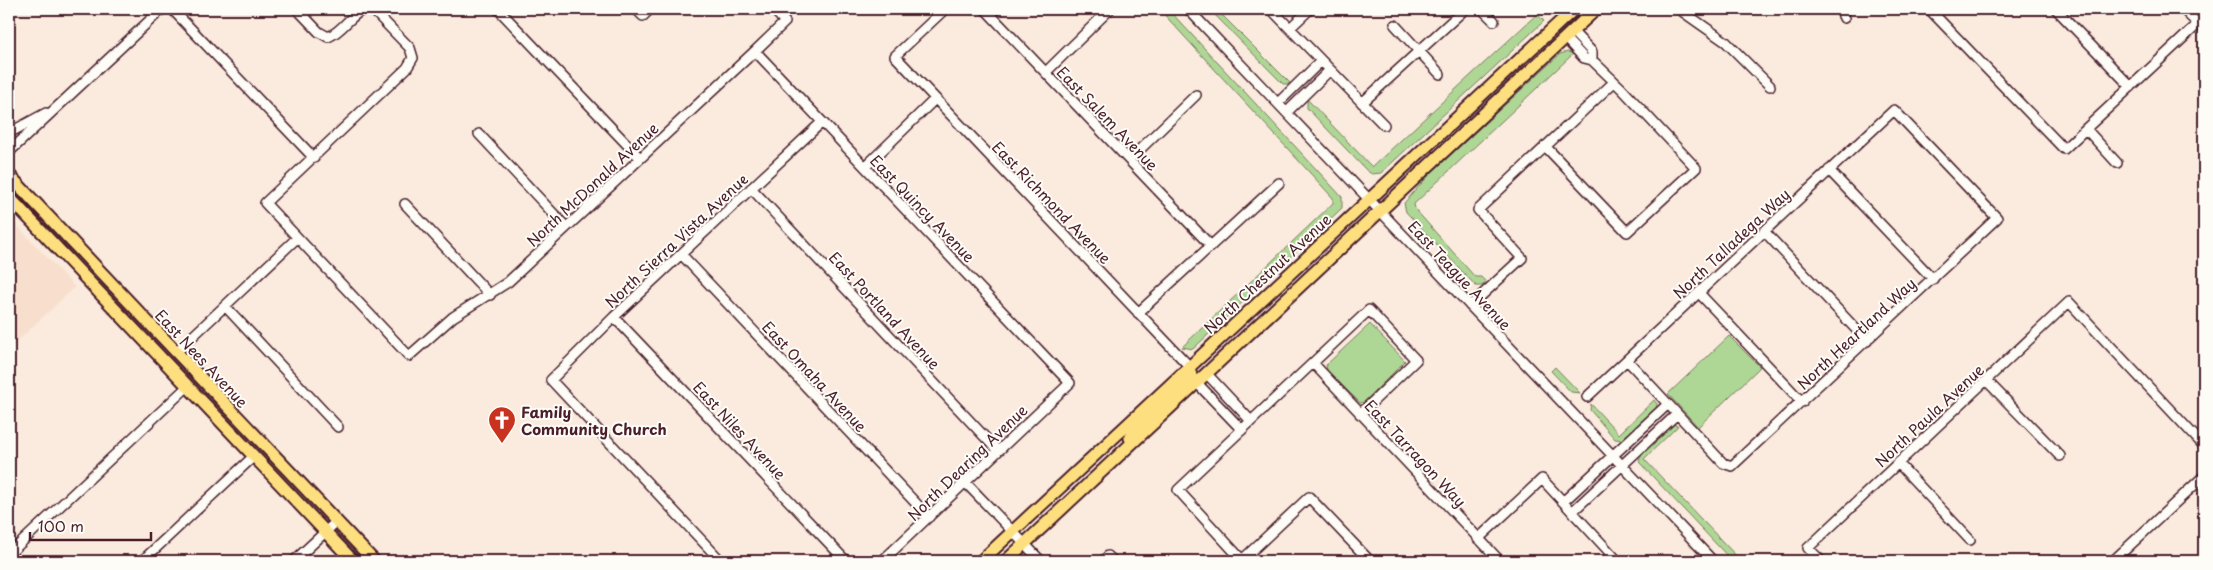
<svg xmlns="http://www.w3.org/2000/svg" width="2213" height="570" viewBox="0 0 2213 570" font-family="'Playpen Sans',sans-serif">
<style>
.built{fill:#f8dfcd}
.green{fill:#aed795;stroke:#7c7b60}
.lines{fill:none;stroke-linecap:round;stroke-linejoin:round}
.minor-casing{stroke:#4a1f2b;stroke-width:12}
.major-casing{stroke:#4a1f2b;stroke-width:15}
.minor{stroke:#fdfcf7;stroke-width:9}
.major{stroke:#fedf80;stroke-width:11}
.labels{text-anchor:middle;dominant-baseline:central;stroke-width:4;stroke-linejoin:round;paint-order:stroke}
.street-label{font-size:15px;fill:#4a1f2b;stroke:#fdfcf7}
.poi-label{font-size:15px;font-weight:bold;fill:#4a1f2b;stroke:#fdfcf7;text-anchor:start}
</style>
<rect width="100%" height="100%" fill="#faebde"/>
<filter id="ink" filterUnits="userSpaceOnUse"><feTurbulence type="fractalNoise" baseFrequency=".02" numOctaves="2"/><feDisplacementMap in="SourceGraphic" scale="10" xChannelSelector="R" yChannelSelector="G"/><feConvolveMatrix kernelMatrix="1 2 1 2 8 2 1 2 1" color-interpolation-filters="sRGB"/></filter>
<g filter="url(#ink)">
<path class="built" d="M9 217 75 287 9 349Z"/>
<path class="green" d="M1159 9H1168L1342 197V208L1193 349 1182 347 1333 203V198Z
M1209 9H1216L1291 84H1283Z
M1537 14 1544 21 1381 173 1372 174 1367 171 1307 108V99L1372 167Z
M1568 52 1573 54 1414 204 1415 209 1475 277H1481L1486 282 1482 286H1476L1406 212 1404 203 1431 173 1560 54Z
M1370 324 1405 361 1364 402 1360 403 1327 370 1326 365Z
M1729 336 1760 367 1698 427 1668 394Z
M1555 367 1580 393 1571 392 1551 371Z
M1654 400 1657 404 1656 410 1623 440 1615 439 1590 410 1591 404 1619 434Z
M1673 424 1678 426 1644 459 1741 561H1732L1639 462 1641 454Z"/>
<g class="lines">
<g class="minor-casing">
<path id="minor" d="M172 9 314 158
M297 9 319 32 328 37C343 31 349 16 364 9
M368 9 374 11 410 48 413 58 407 68 265 203 409 356 453 317 508 282 755 51 785 22 773 9
M498 9 640 158
M636 9 643 16 650 9
M945 9 895 56 1189 366
M985 9 1211 246
M1188 9 1713 561
M1271 9 1384 125
M1482 9 1494 21
M1679 9 1726 42 1770 86
M1840 9 1844 18
M1929 9 2064 149 2198 24 2183 9
M2056 9 2131 87
M1395 25 1440 74
M1290 28 1310 9
M1572 31 1592 52V60
M755 51 1070 383 882 561
M1046 72 1110 9
M1278 103 1321 61
M1362 103 1465 9
M1287 112 1330 70
M2086 129 2117 163
M9 133 46 113
M479 134 566 227
M1545 146 1627 232 1696 168 1622 89 1592 60 1584 58 1565 38
M9 152 162 9
M1129 160 1196 95
M865 167 935 99
M1829 170 1933 279
M751 188 998 451
M405 204 490 295
M1764 231 1867 341
M681 254 929 517
M1699 293 1802 402
M225 306 338 427
M1470 306 1522 258 1478 210 1614 82
M1138 313 1279 183
M614 317 846 561
M176 352 297 238
M1313 363 1500 561
M1207 374 1251 421
M1986 380 2060 456
M1197 383 1242 430
M1587 397 1894 110 1997 218 1732 466 1723 463 1627 360
M1898 463 1970 540
M965 482 1041 561
M1563 502 1668 404
M1572 512 1677 414
M1478 539 1542 479 1615 558 1612 561
M9 554 188 386
M1242 560 1309 497 1370 561
M142 561 254 456
M294 561 337 521
M721 561 551 380 614 317 822 122
M1103 561 1108 556 1113 561
M1243 561 1178 490 1369 310 1416 360 1360 414
M1821 561 1808 548 2069 302 2204 446
M2113 561 2204 476"/>
</g>
<g class="major-casing">
<path id="major" d="M9 175 374 561
M9 197 353 561
M1130 438 1143 421 1191 376 1189 366
M981 561 1574 9
M1006 561 1596 9"/>
</g>
<use href="#minor" class="minor"/>
<use href="#major" class="major"/>
</g>
</g>
<defs>
<g id="church-pin" transform="scale(1.4375)"><path d="M0 17L-7.5 6A9.5 9.5 0 1 1 7.5 6Z" fill="#c8321e" stroke="#fdfcf7"/><path d="M-1.2-6h2.4v3.5h3.3v2.4h-3.3V6h-2.4V-.1h-3.3v-2.4h3.3Z" fill="#fff"/></g>
</defs>
<g fill-rule="evenodd">
<use href="#church-pin" x="502" y="420"/>
</g>
<g class="labels">
<g class="street-label">
<text transform="translate(1108 118) rotate(46)">East Salem Avenue</text>
<text transform="translate(592 184) rotate(-43)">North McDonald Avenue</text>
<text transform="translate(1052 202) rotate(46)">East Richmond Avenue</text>
<text transform="translate(923 208) rotate(46)">East Quincy Avenue</text>
<text transform="translate(676 240) rotate(-43)">North Sierra Vista Avenue</text>
<text transform="translate(1731 243) rotate(-43)">North Talladega Way</text>
<text transform="translate(1267 273) rotate(-43)">North Chestnut Avenue</text>
<text transform="translate(1460 275) rotate(47)">East Teague Avenue</text>
<text transform="translate(885 310) rotate(47)">East Portland Avenue</text>
<text transform="translate(1856 333) rotate(-43)">North Heartland Way</text>
<text transform="translate(202 358) rotate(47)">East Nees Avenue</text>
<text transform="translate(815 376) rotate(47)">East Omaha Avenue</text>
<text transform="translate(1929 415) rotate(-43)">North Paula Avenue</text>
<text transform="translate(740 430) rotate(47)">East Niles Avenue</text>
<text transform="translate(1416 453) rotate(47)">East Tarragon Way</text>
<text transform="translate(967 462) rotate(-44)">North Dearing Avenue</text>
</g>
<g class="poi-label">
<text x="521" y="411">Family<tspan x="521" dy="17">Community Church</tspan></text>
</g>
</g>
<rect width="2213" height="570" fill="none" stroke="#fdfcf7" stroke-width="30"/>
<rect x="15" y="15" width="2183" height="540" fill="none" stroke="#4a1f2b" stroke-width="2" filter="url(#ink)"/>
<path d="M30 532v8h121v-8" fill="none" stroke="#4a1f2b" stroke-width="2.5"/>
<text x="38" y="532" font-size="15" fill="#4a1f2b" stroke="#fdfcf7" stroke-width="4" paint-order="stroke">100 m</text>
</svg>
